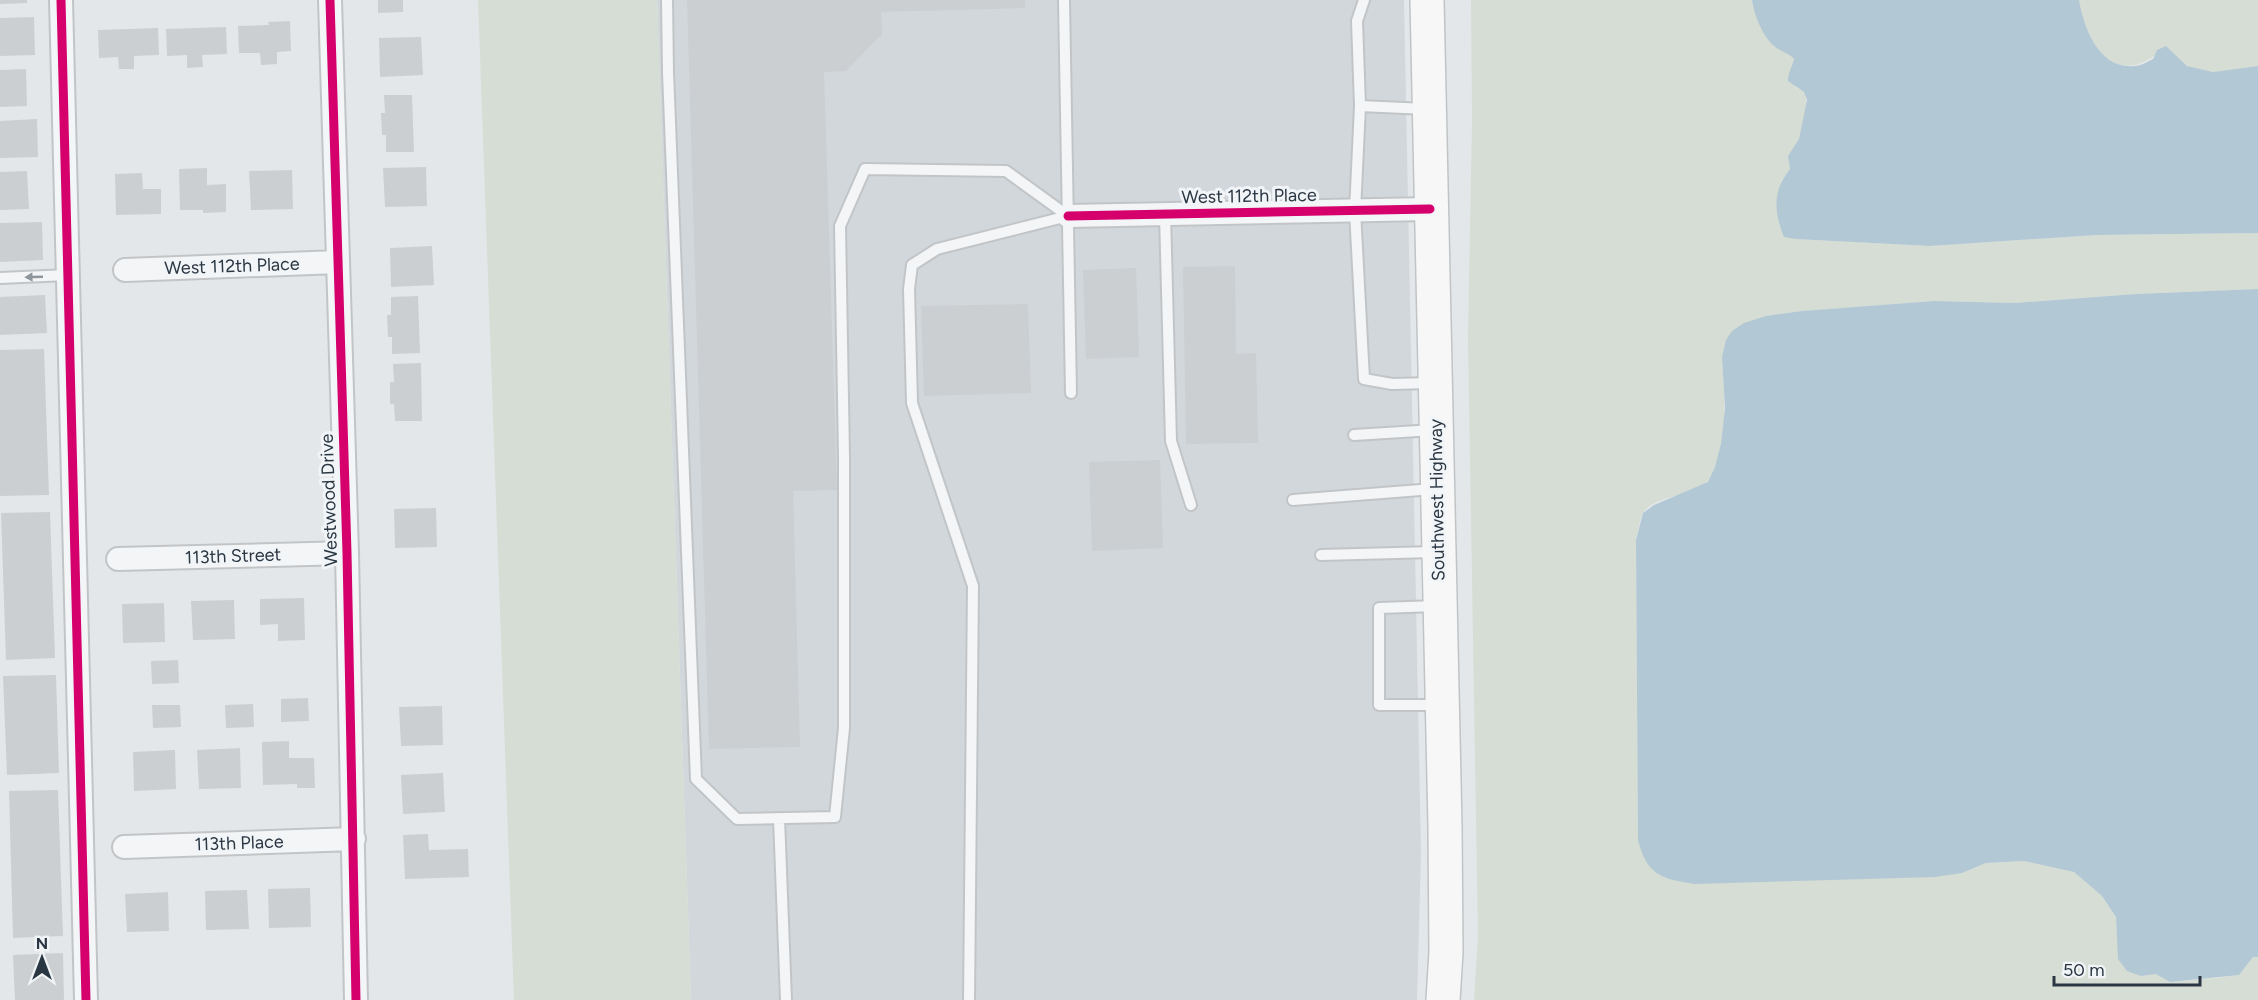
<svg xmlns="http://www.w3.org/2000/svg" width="2258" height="1000" viewBox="0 0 2258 1000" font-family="Figtree,sans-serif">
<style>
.built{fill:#d2d7dc}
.green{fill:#d6ddd4}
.water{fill:#b2c8d4}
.building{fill:#cccfd1}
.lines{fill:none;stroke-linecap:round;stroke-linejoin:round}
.lane-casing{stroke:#c2c5c7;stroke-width:14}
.street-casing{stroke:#c2c5c7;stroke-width:26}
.primary-casing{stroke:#c0c4c6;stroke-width:36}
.lane{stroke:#f3f5f6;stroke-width:10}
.street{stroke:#f3f5f6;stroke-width:22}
.primary{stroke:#f7f7f7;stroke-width:33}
.cycleway-casing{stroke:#f2f5f8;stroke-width:13}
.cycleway{stroke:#d6006c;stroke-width:9}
.oneway{fill:#8e969c}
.labels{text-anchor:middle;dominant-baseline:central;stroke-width:6;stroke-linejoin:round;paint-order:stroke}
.street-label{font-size:18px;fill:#2a3743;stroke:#f2f5f8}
</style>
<rect width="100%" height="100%" fill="#e4e7e9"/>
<path class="built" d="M657 0H1404L1421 853 1417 1000H691Z"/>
<path class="green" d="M478 0H657L691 1000H514Z
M1471 0H1752L1753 6 1774 46 1786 51 1794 59 1792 68 1795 87 1805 92C1808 103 1804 128 1799 139 1793 155 1788 149 1790 169L1781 181 1796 239 1930 246 2096 235 2258 233V289L2136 294 2015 303 1934 301 1802 311 1766 316 1722 357C1724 391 1730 452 1709 480 1696 497 1655 494 1643 513 1639 520 1638 533 1636 540L1638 840 1962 873 1986 863 2024 861 2074 872 2102 896 2116 917 2117 937 2141 976 2156 974 2170 982 2216 978 2239 975 2253 957H2258V1000H1474L1478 937 1468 339 1472 122Z
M2079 0H2258V66L2213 72 2187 66 2166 46C2118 92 2088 49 2079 0Z"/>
<path class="water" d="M1752 0H2079C2084 28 2099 70 2135 66 2141 66 2147 62 2153 59L2157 50 2166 46 2187 66 2213 72 2258 66V233L2096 235 1930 246 1796 239 1784 237C1774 212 1772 191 1790 169L1788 156 1799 139 1807 100 1804 92 1788 81C1788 72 1792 68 1794 59 1787 52 1779 51 1773 45 1762 35 1754 14 1752 0Z
M2258 289V957H2253L2239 975 2170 982 2156 974 2141 976 2127 971 2118 959 2116 917 2102 896 2074 872 2024 861 1986 863 1962 873 1935 877 1695 884C1661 879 1647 875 1638 840L1636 540 1643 513 1654 505 1708 482 1715 467 1721 444 1725 408 1722 357 1726 340 1732 331 1744 323 1766 316 1802 311 1934 301 2015 303 2136 294Z"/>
<path class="building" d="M0 0H27V3L0 4Z
M378 0H403V12L378 13Z
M687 0H1025V8L881 12 882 34 846 71 824 72 837 490 793 491 800 747 709 749Z
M34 17 35 55 0 56V18Z
M290 21 291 51 277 52V64L261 65 260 53H239L238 26 269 25 268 22Z
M226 27 227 54 202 55 203 67 187 68V55L167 56 166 29Z
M158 28 159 55 134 56V69H119L118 57 99 58 98 30Z
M421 37 423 75 380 77 379 38Z
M26 69 27 106 0 107V70Z
M384 95H412L414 152H386V135H382L381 113H385Z
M37 119 38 157 0 158V121Z
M426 167 427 206 385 207 383 168Z
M207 168V185L226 184V212L203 213V210H180L179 169Z
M292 170 293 209 251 210 249 171Z
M27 171 29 209 0 210V172Z
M142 173 143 189H161V214L116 215 115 174Z
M42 222 43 260 0 262V223Z
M432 246 434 285 391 287 390 248Z
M1235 266 1236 354 1256 353 1258 443 1186 444 1183 267Z
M1136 268 1139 357 1086 359 1083 270Z
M45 295 47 333 0 335V297Z
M418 296 420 353 392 354V337H388L387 315H391V297Z
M1028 304 1031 393 924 396 921 306Z
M44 349 49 495 0 496V350Z
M421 363 422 421H395L394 404H390V382H394L393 364Z
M1160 460 1163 548 1092 551 1089 462Z
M436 508 437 547 395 548 394 509Z
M50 512 55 658 6 660 1 513Z
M304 598 305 640 278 641V624L260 625V599Z
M234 600 235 639 193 640 191 601Z
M164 603 165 642 123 643 122 604Z
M178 660 179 683 152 684 151 661Z
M56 675 59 773 7 775 3 676Z
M308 698 309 721 281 722V699Z
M253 704 254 727 226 728 225 705Z
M152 705H180L181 727 153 728Z
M442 706 443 745 401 746 399 707Z
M289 741V758H314L315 788H297V784L263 785 262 742Z
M240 748 241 788 199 789 197 750Z
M175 750 176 789 134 791 133 752Z
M443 773 445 812 403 814 401 775Z
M58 790 63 936 13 938 9 791Z
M428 834 429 850 468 849 469 877 405 879 403 835Z
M310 888 311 927 269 928 268 889Z
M247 890 249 929 206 930 205 891Z
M168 892 169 931 127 932 125 894Z
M63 953 64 1000H15L13 955Z"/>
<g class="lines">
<g class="lane-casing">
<path id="lane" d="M667 0 668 72 696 779 737 819 835 817 844 728V457L840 226 865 169 1006 171 1068 216
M1064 0 1071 393
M1364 0 1357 21 1360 106 1355 211 1364 379 1392 384 1431 383
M1360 106 1426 109
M1165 214 1171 441 1191 505
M0 278 68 275
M1354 435 1434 430
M1293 500 1433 489
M1321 555 1434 552
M1437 606 1379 608V705H1438
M779 818 786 1000
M969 1000 973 586 912 403 909 289 912 265 937 249 1068 216"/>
</g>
<g class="street-casing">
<path id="street" d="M61 0 86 1000
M330 0 347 553 356 1000
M1068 216 1430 209
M125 270 338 262
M118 559 347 553
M124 847 354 839"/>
</g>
<g class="primary-casing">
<path id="primary" d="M1427 0 1445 827 1446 952 1443 1000"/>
</g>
<use href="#lane" class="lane"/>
<use href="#street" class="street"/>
<use href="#primary" class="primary"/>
<g class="cycleway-casing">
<path id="cycleway" d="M61 0 86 1000
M330 0 347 553 356 1000
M1068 216 1430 209"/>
</g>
<use href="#cycleway" class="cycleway"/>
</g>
<defs><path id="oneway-solid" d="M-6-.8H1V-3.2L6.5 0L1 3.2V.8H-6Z" transform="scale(1.5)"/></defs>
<use class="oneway" href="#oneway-solid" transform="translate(34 277) rotate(178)"/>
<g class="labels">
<g class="street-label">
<text transform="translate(1249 196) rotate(-1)">West 112th Place</text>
<text transform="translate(232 266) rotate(-2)">West 112th Place</text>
<text transform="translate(329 500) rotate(-92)">Westwood Drive</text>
<text transform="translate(1437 500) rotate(-91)">Southwest Highway</text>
<text transform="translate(233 556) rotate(-2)">113th Street</text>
<text transform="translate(239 843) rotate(-2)">113th Place</text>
</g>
</g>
<g transform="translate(42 958)" stroke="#f2f5f8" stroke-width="4.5" paint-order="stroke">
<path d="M0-4.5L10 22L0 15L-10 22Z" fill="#2a3743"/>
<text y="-9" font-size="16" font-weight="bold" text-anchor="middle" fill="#2a3743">N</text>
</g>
<path d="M2054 976v9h146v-9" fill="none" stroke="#2a3743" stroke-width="3"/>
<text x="2063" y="976" font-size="18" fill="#2a3743" stroke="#f2f5f8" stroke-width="4.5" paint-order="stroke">50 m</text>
</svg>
